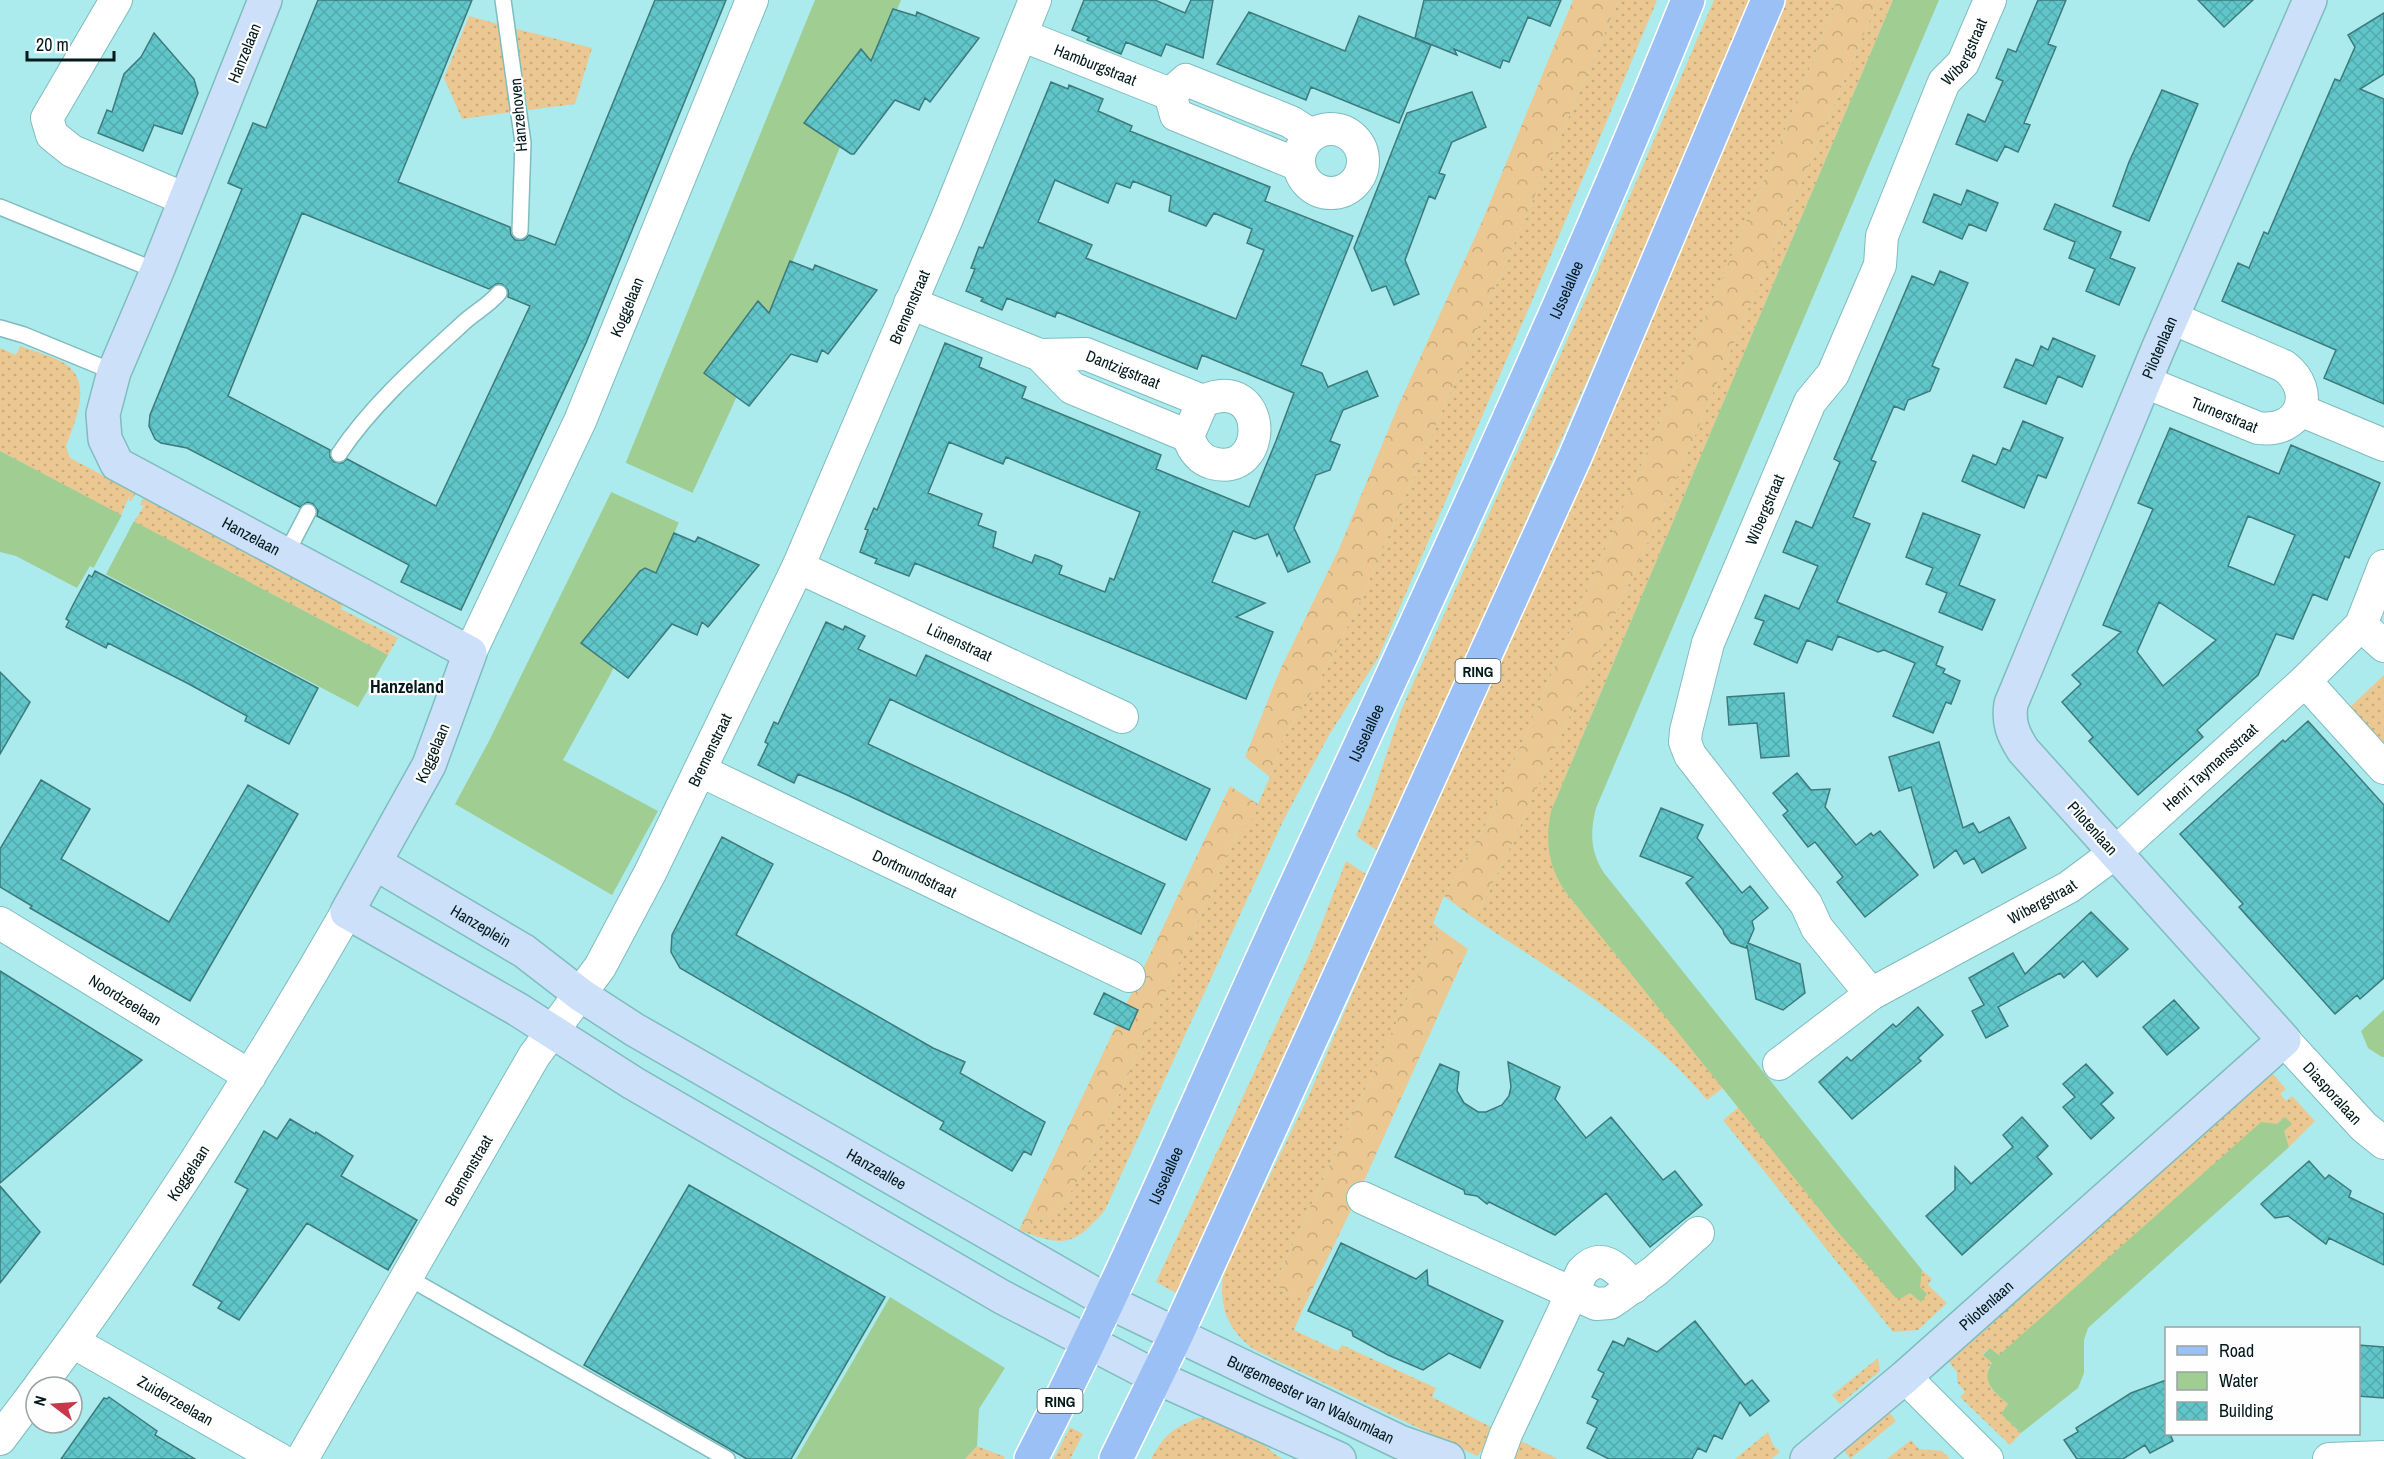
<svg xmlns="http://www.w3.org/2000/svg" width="2384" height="1459" viewBox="0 0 2384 1459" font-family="'Archivo Narrow',sans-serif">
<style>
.grass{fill:url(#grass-dots)}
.forest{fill:url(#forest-crowns)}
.water{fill:#a0cd92}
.pier{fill:#acebed}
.building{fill:url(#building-cross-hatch);stroke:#3d7a7c;stroke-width:1.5;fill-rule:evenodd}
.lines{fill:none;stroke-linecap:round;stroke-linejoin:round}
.lane-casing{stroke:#7fbcbe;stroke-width:18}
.street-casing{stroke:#7fbcbe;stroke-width:34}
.secondary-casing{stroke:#7fbcbe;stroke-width:36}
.primary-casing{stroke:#fff;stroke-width:36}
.lane{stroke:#fff;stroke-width:15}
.street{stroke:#fff;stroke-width:32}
.secondary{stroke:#cde0fa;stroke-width:33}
.primary{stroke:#9bc0f6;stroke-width:33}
.labels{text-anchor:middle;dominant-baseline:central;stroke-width:4.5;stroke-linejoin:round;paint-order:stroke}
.shield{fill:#fefefe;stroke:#4e5e5f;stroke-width:1.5}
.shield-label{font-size:15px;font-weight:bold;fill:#021a1b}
.street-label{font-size:16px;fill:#021a1b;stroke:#fefefe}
.neighbourhood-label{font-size:18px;font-weight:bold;fill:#021a1b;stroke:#fefefe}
</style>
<defs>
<pattern id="grass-dots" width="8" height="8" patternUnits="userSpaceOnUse" patternTransform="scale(1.5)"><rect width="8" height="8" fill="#ebc891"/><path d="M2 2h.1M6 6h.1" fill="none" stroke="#c8ab7c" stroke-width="1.8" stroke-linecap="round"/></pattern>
<pattern id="forest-crowns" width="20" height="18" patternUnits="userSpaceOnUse" patternTransform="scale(1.5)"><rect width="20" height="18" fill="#ebc891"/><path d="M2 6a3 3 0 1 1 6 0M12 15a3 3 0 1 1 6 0" fill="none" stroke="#c8ab7c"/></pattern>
<pattern id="building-cross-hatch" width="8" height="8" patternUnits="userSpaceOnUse" patternTransform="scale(1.5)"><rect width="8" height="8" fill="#61c6c9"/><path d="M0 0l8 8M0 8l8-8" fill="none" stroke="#53aaac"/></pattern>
</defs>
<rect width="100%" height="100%" fill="#acebed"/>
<path class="grass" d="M1619 0H1657L1537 289 1378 658 1329 735 1283 821 1105 1210C1073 1247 1064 1247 1019 1230L1060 1210 1089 1161 1237 834 1251 820 1277 761 1279 745 1320 679 1359 604Z
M1714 0H1750L1684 158 1440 718 1376 850 1356 836 1369 806 1402 708 1590 289Z
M1784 0H1837L1777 150 1490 817 1444 896 1433 923 1440 929 1274 1285 1306 1301 1294 1330 1338 1351 1342 1345 1436 1388 1432 1397 1493 1428 1488 1443 1477 1456 1255 1350C1226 1330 1218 1304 1224 1270L1309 1095 1393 898 1559 533 1633 363Z
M1878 0H1893L1551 811C1546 837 1550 867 1564 890L1723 1088 1707 1100C1644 1024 1556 974 1475 919L1516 835 1686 457Z
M469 16 498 24 512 112 462 119 444 78Z
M513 28 592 48 575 104 528 110Z
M20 346C34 351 51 356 64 363 94 381 75 422 66 446L69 456 72 459 136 493 131 501 129 500 130 495 121 515 0 451V348L16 355Z
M144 497 344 602 341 609 398 638 388 655 134 522 145 504 142 506 140 505Z
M2384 675V745L2350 707Z
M1346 861 1366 874 1176 1293 1156 1282 1311 951Z
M2273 1074 2286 1089 2280 1094 2286 1101 2292 1096 2315 1121 2289 1147 2284 1131 2285 1117 1999 1355 1990 1348 1983 1354 1992 1363 1988 1368 1991 1388 2008 1404 2001 1414 2021 1433 2010 1445 1960 1397 1965 1392 1957 1382V1372L1949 1362 2266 1078Z
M1739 1107 1836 1230 1921 1302 1919 1287 1922 1270 1932 1279 1928 1285 1947 1303 1918 1330 1893 1332 1723 1120Z
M1878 1358 1880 1371 1840 1404 1832 1395Z
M1889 1412 1896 1421 1850 1459 1843 1449Z
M1198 1418C1210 1417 1241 1423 1250 1431 1261 1440 1270 1453 1283 1459H1151C1164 1435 1173 1428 1198 1418Z
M1070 1427 1083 1434 1070 1459H1054Z
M1768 1432 1773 1445 1780 1452 1771 1459H1735Z
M1519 1440 1558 1459H1511Z
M1911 1440 1919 1449 1942 1451 1950 1459H1887Z
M977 1446 1005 1457 1004 1459H965Z"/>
<path class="forest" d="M1573 0H1619L1359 604 1320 679 1279 745 1277 761 1270 777 1245 757 1280 670 1338 551 1399 404 1481 224Z
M1837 0H1878L1686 457 1516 835 1475 919 1444 896 1490 817 1777 150Z
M1230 786 1258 804 1251 821 1237 834 1089 1161 1060 1210 1019 1230Z
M1440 929 1468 949 1351 1210 1293 1329 1305 1301 1274 1285Z"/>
<path class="water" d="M815 0H901L733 405 679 522 648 597 610 675 563 760 658 811 612 895 455 804 489 741 626 462Z
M1893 0H1939L1596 808C1590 832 1590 851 1604 873L1922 1270 1920 1287 1927 1294 1921 1302 1910 1293 1902 1298H1896L1836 1230 1564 890C1548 864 1545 841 1551 811Z
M0 451 388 655 358 707 90 566 77 588 16 556 0 552Z
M2384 1010V1057H2382L2368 1048 2361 1031Z
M2285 1117 2292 1124 2284 1131 2289 1147 2088 1328 2084 1340V1373L2078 1388 2021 1433 2001 1414 2008 1404C1994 1392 1980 1381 1992 1363L1983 1355 1990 1348 1999 1355 2261 1122 2277 1124Z
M890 1297 1005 1368 979 1409 977 1446 965 1459H796Z"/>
<path class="pier" d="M624 462 693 493 680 523 611 492Z
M123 513 135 519 105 576 93 569Z"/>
<path class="building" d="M318 0H472L398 182 510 227 511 235 515 240H524L529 235 555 245 655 0H726L586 343 461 610 401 582 409 565 317 516 318 511 313 504 307 502 300 507 187 448 161 443 155 439 149 426 150 415 242 189 228 183 253 123 266 128ZM302 213 489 289 496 284H502L508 290V297L530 306 436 506 347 459 342 463 334 462 330 457V450L228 396Z
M1084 0H1155L1185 13 1191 0H1213L1203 58 1166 44 1161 56 1126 42 1121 54 1087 40 1089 37 1072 30Z
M1424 0H1561L1550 26 1528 17 1509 62 1503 60 1500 68 1454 49 1457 55 1415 38Z
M2038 0H2066L2048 44 2056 47 2024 123 2030 125 2018 152 2005 146 1997 161 1956 144 1968 114 1985 122 2003 81 1996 78 2008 49 2016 52Z
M2198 0H2253L2224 27Z
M893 9 916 16 917 12 979 38 930 102 925 98 919 110 895 100 854 154H851L804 123 861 49 871 61Z
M1249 12 1345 51 1359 16 1431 45 1399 123 1311 87 1306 100 1217 64Z
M2384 13V74L2360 89 2384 99V404L2324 378 2336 350 2222 301 2238 263 2249 268 2264 232 2268 234 2335 79 2340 81 2355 47 2348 35Z
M154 33 194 79 198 93 182 134 154 125 143 151 98 133 107 110 112 112 124 74 141 57Z
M1051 82 1068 89 1069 85 1103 99 1098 111 1132 126 1130 131 1270 187 1265 201 1353 236 1301 365 1322 373 1328 387 1367 371 1378 396 1343 410 1330 441 1340 445 1330 470 1316 475 1294 528 1310 562 1288 572 1279 552 1277 556 1268 534 1255 539 1233 531 1212 582 1265 603 1236 617 1273 632 1246 699 915 563 909 576 875 563 877 559 860 552 868 530 865 529 874 508 877 510 945 343 982 358 979 367 1026 387 1022 398 1161 455 1156 469 1249 507 1276 441 1294 393 1202 355 1197 369 1057 312 1055 317 1007 298 1002 310 981 301 983 298 966 291 975 269 971 268 979 247 983 248ZM1055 180 1108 203 1116 183 1130 188 1133 181 1171 196 1169 211 1206 226 1214 213 1252 229 1247 243 1264 250 1236 319 1086 258 1092 245 1038 222ZM949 442 1003 464 1006 457 1140 512 1114 580 1110 578 1105 592 1059 574 1062 566 1049 560 1035 555 1032 563 993 547 996 532 978 525 982 514 928 493Z
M2162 90 2198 104 2149 221 2113 206 2129 162Z
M1472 92 1486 127 1452 142 1439 173 1445 175 1435 199 1429 196 1405 260 1419 294 1394 305 1386 286 1372 291 1354 248 1407 113Z
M1967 190 1998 203 1986 231 1969 224 1962 239 1923 222 1934 194 1961 205Z
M2055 204 2121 232 2110 258 2135 268 2119 305 2086 291 2095 269 2069 258 2075 242 2044 229Z
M790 261 813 270 815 265 877 290 828 354 822 350 817 362 791 354 749 406 704 373 758 301 769 313Z
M1940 271 1968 283 1932 366 1939 369 1930 391 1908 400 1904 410 1894 406 1871 460 1876 462 1853 517 1870 524 1837 602 1943 647 1936 665 1945 669 1943 673 1960 681 1951 704 1946 702 1933 733 1893 716 1915 663 1884 650 1878 652 1838 636 1832 650 1807 640 1797 663 1754 644 1764 621 1755 618 1765 595 1799 609 1818 566 1783 552 1796 521 1812 528 1840 462 1834 459 1912 276 1934 285Z
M2053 338 2095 356 2082 387 2058 376 2046 404 2004 387 2016 359 2033 366 2041 346 2048 350Z
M2023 421 2063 438 2046 478 2038 475 2024 508 1962 481 1973 455 1996 465 2003 448 2010 451Z
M2170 428 2279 474 2291 445 2380 483 2349 558 2345 556 2327 600 2313 594 2293 639 2276 634 2258 675 2197 730 2203 737 2138 795 2089 741 2093 737 2062 702 2081 684 2072 675 2121 632 2103 625 2153 509 2138 503ZM2248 516 2295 535 2274 585 2228 566ZM2159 602 2216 640 2163 686 2137 652Z
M1923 513 1980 535 1959 585 1995 600 1982 630 1939 612 1947 593 1926 584 1933 568 1906 557Z
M674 533 695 542 698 537 759 565 708 627 702 622 697 635 672 624 628 678 581 643 640 571 645 568 656 573Z
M95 571 318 688 289 744 245 721 247 716 187 683 108 643 106 648 66 627 69 621 66 619 74 603 89 575 92 577Z
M826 622 843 630 845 626 865 636 858 649 916 676 926 655 1210 789 1186 840 890 699 868 744 1165 884 1141 934 845 794 798 774 794 783 758 765 768 744 765 742 774 722 778 724Z
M0 672 30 702 0 754Z
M1784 693 1789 756 1761 758 1757 723 1729 725 1727 697Z
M2308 721 2384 805V978L2360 999 2357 995 2335 1014 2239 907 2243 904 2180 834 2283 740 2285 742Z
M1939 742 1963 828 1973 823 1979 833 2009 817 2026 848 1982 873 1974 858 1964 864 1956 850 1934 868 1911 787 1899 791 1889 757Z
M1797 773 1811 790 1830 789 1825 807 1856 845 1871 833 1873 836 1880 831 1918 875 1865 917 1837 882 1843 877 1815 842 1808 847 1783 815 1788 811 1773 793Z
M41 780 90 809 61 859 169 922 248 785 298 814 190 1001 30 908 32 906 0 887V849Z
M1661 808 1703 825 1697 838 1742 893 1750 886 1768 908 1752 921 1754 929 1748 943 1800 964 1805 993 1783 1010 1756 999 1747 945 1746 948 1731 943 1724 934 1723 930 1686 883 1693 877 1640 856Z
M722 837 773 864 736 935 933 1048 965 1062 960 1073 1045 1122 1031 1155 1024 1151 1012 1171 940 1129 944 1122 680 968 671 952 672 935Z
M2091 912 2128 949 2097 977 2083 961 2064 978 2060 973 1998 1007 2008 1026 1986 1038 1972 1011 1984 1005 1969 978 2013 953 2025 974Z
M0 971 142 1060 0 1183Z
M1104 993 1138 1010 1129 1030 1094 1014Z
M2174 1000 2199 1028 2167 1055 2143 1027Z
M1918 1007 1943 1035 1918 1058 1921 1061 1852 1119 1819 1082 1847 1057 1851 1061 1893 1024 1896 1027Z
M1508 1062 1560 1087 1555 1099 1586 1138 1611 1117 1663 1180 1675 1171 1702 1205 1650 1247 1606 1193 1555 1235 1489 1202 1487 1204 1477 1196 1465 1194 1464 1190 1395 1157 1440 1064 1459 1072 1457 1091 1464 1103 1478 1112H1486L1502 1105 1509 1096 1511 1087Z
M2086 1064 2113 1093 2101 1104 2114 1118 2091 1139 2063 1107 2075 1097 2063 1084Z
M2022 1117 2048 1146 2037 1157 2052 1174 1962 1255 1926 1216 1955 1190V1167L1971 1184 2013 1147 2003 1135Z
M290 1119 315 1134 316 1132 353 1156 341 1176 417 1220 388 1270 307 1223 239 1320 218 1308 222 1302 193 1285 248 1189 235 1182 264 1131 277 1139Z
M2309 1161 2325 1179 2329 1175 2351 1191 2349 1197 2384 1214V1265L2329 1238 2326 1244 2288 1216 2275 1218 2261 1204Z
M689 1185 885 1297 791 1459H747L584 1365Z
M0 1186 40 1232 0 1283Z
M1341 1243 1416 1279 1427 1270 1428 1285 1503 1321 1480 1368 1449 1353 1423 1370 1388 1355 1353 1336 1352 1331 1308 1311Z
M1695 1321 1745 1385 1752 1380 1769 1401 1750 1416 1740 1402 1722 1439 1714 1435 1706 1452 1698 1448 1692 1459H1609L1587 1448 1597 1428 1587 1423 1598 1400 1592 1397 1604 1373 1598 1370 1613 1341 1624 1346 1628 1338 1657 1352Z
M2358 1345 2384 1347V1398L2358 1396Z
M2166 1380V1434H2170L2173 1441 2150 1453 2145 1445 2123 1459H2077L2064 1440 2078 1432 2076 1428 2131 1393Z
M109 1397 157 1431 155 1435 195 1459H61L104 1398 107 1399Z"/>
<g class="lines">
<g class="lane-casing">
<path id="lane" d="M503 0 523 143 520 231
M0 207 157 271
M0 328 24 335 114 372
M339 454C371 406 417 365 460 326 472 314 488 306 499 293
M285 556 308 512
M407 1277 727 1459"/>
</g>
<g class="street-casing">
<g id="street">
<path d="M116 0 47 118 52 135 72 151 185 199"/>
<path id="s1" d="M1021 35 1170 94 1176 115 1299 165"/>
<path d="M1170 94 1186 80 1291 122 1311 135"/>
<circle cx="1331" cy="161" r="32"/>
<path d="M910 303 1040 355 1072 388 1188 436C1192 448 1198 459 1212 463 1270 480 1270 372 1203 401L1188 436"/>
<path id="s2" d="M1040 355 1086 354 1203 401"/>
<path id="s3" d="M2145 382 2258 428C2300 434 2318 392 2284 366L2172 318"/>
<path d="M2300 410 2384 445"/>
<path id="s4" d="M798 567 1122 717"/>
<path d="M2361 625 2384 646"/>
<path id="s5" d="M470 653 580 421 752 0"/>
<path d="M2305 681 2384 768"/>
<path id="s6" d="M701 771 1129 976"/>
<path id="s7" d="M0 923 250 1076"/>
<path id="s8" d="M1871 994 1817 928 1806 904 1690 755 1685 742 1686 731 1708 643 1810 402 1833 374 1880 265 1882 236 1944 82 1963 63 1990 0"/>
<path id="s9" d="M2284 1040 2364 1127 2384 1143"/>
<path id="s10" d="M1779 1064 1871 994 2069 887 2116 852 2305 681 2361 625 2384 566"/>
<path d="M1363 1198 1596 1304 1610 1303 1616 1299 1655 1271 1698 1233"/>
<path id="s11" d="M73 1342 279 1459"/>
<path d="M1905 1377 1987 1459"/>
<path id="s12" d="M39 1387C152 1235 253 1076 347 912"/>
<path d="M0 1439 36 1391"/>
<path id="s13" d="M302 1459 534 1056 600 967 650 873 798 567 948 216 1035 0"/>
<path d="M1497 1459 1506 1434 1582 1272C1603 1249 1619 1271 1634 1287"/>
<path d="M2329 1459 2384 1457"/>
</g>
</g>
<g class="secondary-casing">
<g id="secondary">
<path id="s14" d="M265 0 157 271 114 372 103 414 105 439 117 464 470 653 429 765 347 912 517 1009 633 1083 1002 1297 1156 1377 1339 1459"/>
<path id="s15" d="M375 863 524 951 581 995 635 1030 1107 1301 1400 1442 1448 1459"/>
<path id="s16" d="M1807 1459 1905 1377 2284 1040 2023 750C2013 734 2008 723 2011 704L2158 349 2310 0"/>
</g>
</g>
<g class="primary-casing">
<g id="primary">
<path id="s17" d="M1031 1459C1123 1280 1200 1094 1284 911 1422 610 1564 308 1688 0"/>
<path d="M1116 1459 1176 1336 1575 457 1768 0"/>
</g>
</g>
<use href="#lane" class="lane"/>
<use href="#street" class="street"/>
<use href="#secondary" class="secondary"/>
<use href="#primary" class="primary"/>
</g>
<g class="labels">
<g class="shield">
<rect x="1455.5" y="659" width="45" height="24" rx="4.5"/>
<rect x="1037.5" y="1389" width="45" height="24" rx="4.5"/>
</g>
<g class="shield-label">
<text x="1478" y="671">RING</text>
<text x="1060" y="1401">RING</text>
</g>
<g class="street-label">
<text stroke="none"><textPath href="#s8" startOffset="1065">Wibergstraat</textPath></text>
<text transform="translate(244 53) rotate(-68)">Hanzelaan</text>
<text stroke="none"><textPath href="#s1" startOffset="80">Hamburgstraat</textPath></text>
<text transform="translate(518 115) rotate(-95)">Hanzehoven</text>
<text stroke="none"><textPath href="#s17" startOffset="1286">IJsselallee</textPath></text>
<text stroke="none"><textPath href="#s5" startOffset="380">Koggelaan</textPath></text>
<text stroke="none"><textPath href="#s13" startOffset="1305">Bremenstraat</textPath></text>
<text stroke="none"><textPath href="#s16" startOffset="1460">Pilotenlaan</textPath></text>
<text stroke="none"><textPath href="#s2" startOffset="86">Dantzigstraat</textPath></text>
<text stroke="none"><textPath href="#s3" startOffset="86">Turnerstraat</textPath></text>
<text stroke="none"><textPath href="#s8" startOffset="561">Wibergstraat</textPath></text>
<text stroke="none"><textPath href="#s14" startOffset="650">Hanzelaan</textPath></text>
<text stroke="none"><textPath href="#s4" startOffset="178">Lünenstraat</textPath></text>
<text stroke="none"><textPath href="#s17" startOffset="800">IJsselallee</textPath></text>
<text stroke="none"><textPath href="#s13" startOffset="819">Bremenstraat</textPath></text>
<text transform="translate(432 753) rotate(-67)">Koggelaan</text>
<text stroke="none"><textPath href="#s10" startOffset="526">Henri Taymansstraat</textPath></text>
<text transform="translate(2093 828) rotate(48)">Pilotenlaan</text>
<text stroke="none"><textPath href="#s6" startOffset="237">Dortmundstraat</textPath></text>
<text stroke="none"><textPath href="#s10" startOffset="310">Wibergstraat</textPath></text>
<text stroke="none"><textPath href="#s15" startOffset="123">Hanzeplein</textPath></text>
<text stroke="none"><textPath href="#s7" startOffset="147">Noordzeelaan</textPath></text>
<text stroke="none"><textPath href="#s9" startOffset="72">Diasporalaan</textPath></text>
<text stroke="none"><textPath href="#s15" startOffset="588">Hanzeallee</textPath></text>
<text stroke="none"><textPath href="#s13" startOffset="333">Bremenstraat</textPath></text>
<text stroke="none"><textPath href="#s12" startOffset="261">Koggelaan</textPath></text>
<text stroke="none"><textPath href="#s17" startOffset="314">IJsselallee</textPath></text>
<text stroke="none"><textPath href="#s16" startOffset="236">Pilotenlaan</textPath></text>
<text stroke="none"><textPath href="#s15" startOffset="1080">Burgemeester van Walsumlaan</textPath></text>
<text stroke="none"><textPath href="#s11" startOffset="118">Zuiderzeelaan</textPath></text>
</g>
<g class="neighbourhood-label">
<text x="407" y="686">Hanzeland</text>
</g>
</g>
<rect x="2165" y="1327" width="195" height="108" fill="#fefefe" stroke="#99a3a3" stroke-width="1.5"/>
<rect x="2177" y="1346" width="30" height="9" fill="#9bc0f6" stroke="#99a3a3" stroke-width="1.5"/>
<text x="2219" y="1357" font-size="18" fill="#021a1b">Road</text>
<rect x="2177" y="1372" width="30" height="18" fill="#a0cd92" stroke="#99a3a3" stroke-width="1.5"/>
<text x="2219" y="1387" font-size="18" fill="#021a1b">Water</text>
<rect x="2177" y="1402" width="30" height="18" fill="url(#building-cross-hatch)" stroke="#99a3a3" stroke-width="1.5"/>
<text x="2219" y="1417" font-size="18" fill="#021a1b">Building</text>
<g transform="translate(54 1405) rotate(287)"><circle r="28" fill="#fefefe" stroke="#99a3a3" stroke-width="1.5"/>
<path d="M0-4.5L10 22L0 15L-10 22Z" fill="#c8374a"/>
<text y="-9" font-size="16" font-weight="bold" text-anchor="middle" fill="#021a1b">N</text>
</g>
<path d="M27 51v9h87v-9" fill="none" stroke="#021a1b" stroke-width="3"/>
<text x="36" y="51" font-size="18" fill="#021a1b" stroke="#fefefe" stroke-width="4.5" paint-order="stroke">20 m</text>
</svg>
